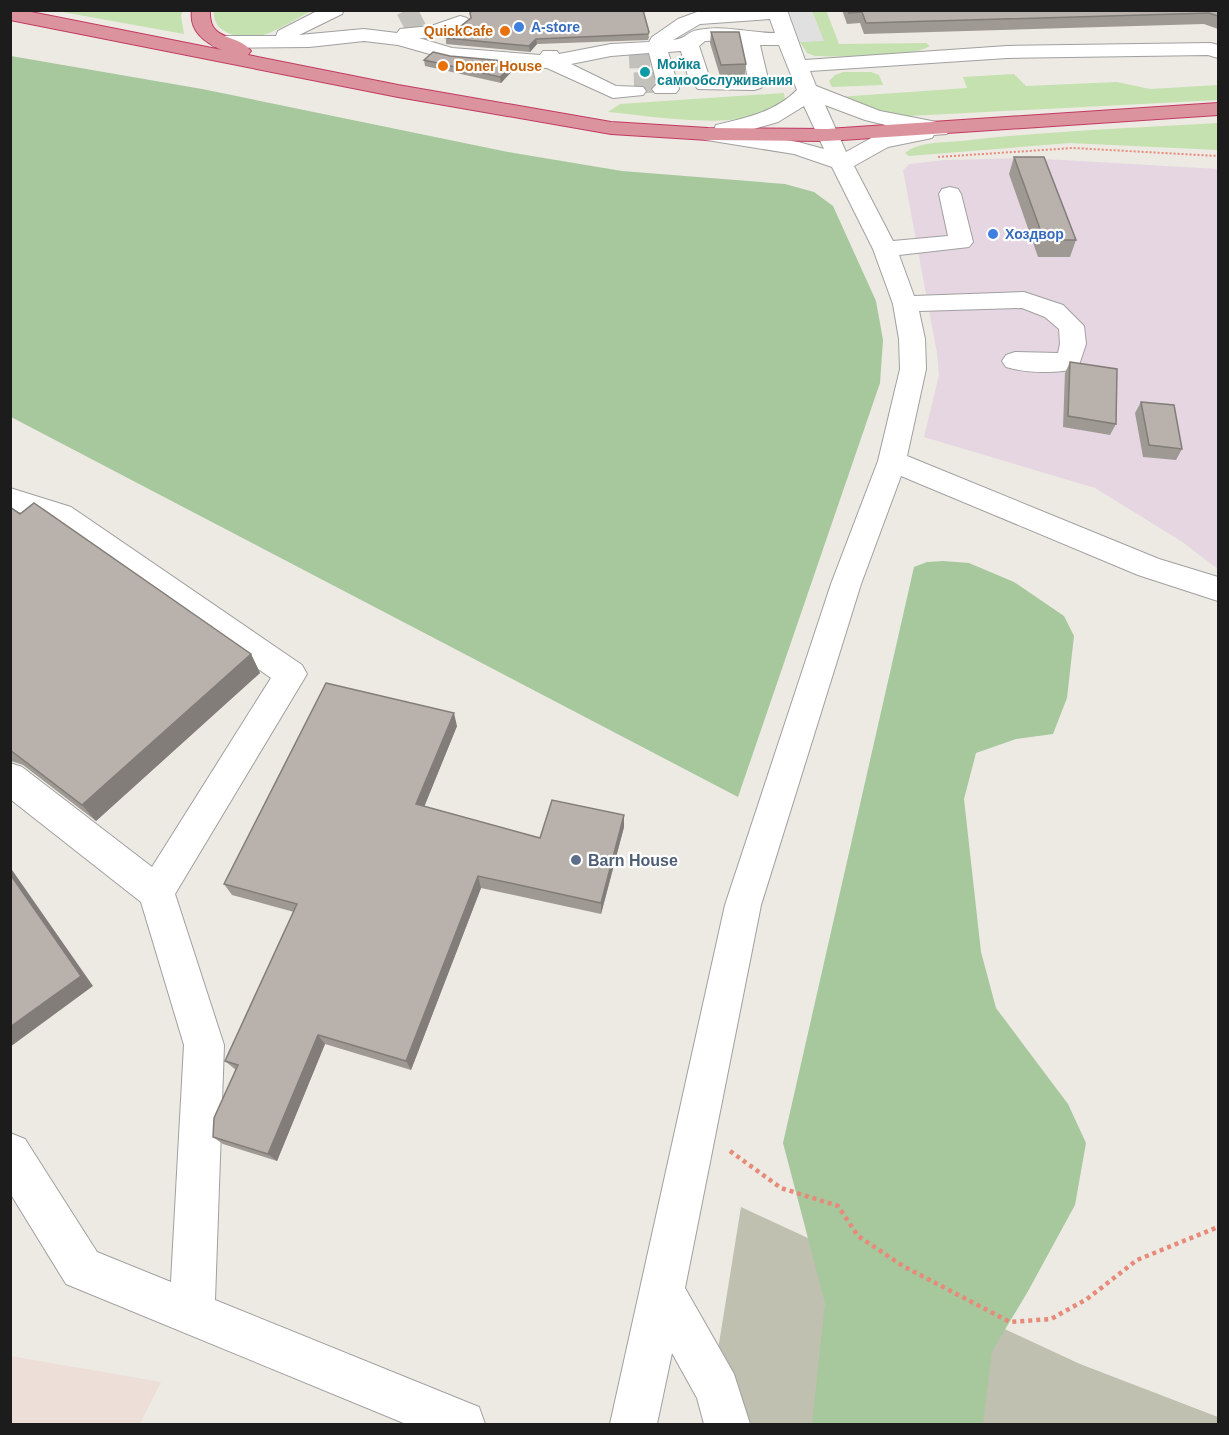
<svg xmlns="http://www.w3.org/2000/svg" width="1229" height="1435" viewBox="0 0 1229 1435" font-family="Arial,sans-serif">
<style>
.industrial{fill:#e5d6e1}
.military{fill:#eddfd8}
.construction{fill:#bfc0b0}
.grass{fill:#c5e1af}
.forest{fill:#a7c79d}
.parking{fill:#e0e0e0}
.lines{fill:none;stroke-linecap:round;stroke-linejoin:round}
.minor-tunnel{stroke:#c2c1bb;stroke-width:21;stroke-dasharray:21 10;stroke-linecap:butt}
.minor-casing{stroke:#a0a0a0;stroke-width:2}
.highway-casing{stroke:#c23961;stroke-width:2}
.path-far1{stroke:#e88a79;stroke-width:2;stroke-dasharray:2 2;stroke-linecap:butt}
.path{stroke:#e88a79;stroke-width:4.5;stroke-dasharray:4 4;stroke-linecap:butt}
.minor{fill:#fff;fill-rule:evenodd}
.highway{fill:#db949d;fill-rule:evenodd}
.wall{fill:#9f9994}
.shaded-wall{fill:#827d78}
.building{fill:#b9b2ac;stroke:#827d78;stroke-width:1.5}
.shop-dot{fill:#3f7fe0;stroke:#fff;stroke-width:2}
.food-dot{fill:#e8710a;stroke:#fff;stroke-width:2}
.culture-dot{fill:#0f9aa8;stroke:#fff;stroke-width:2}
.service-dot{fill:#5c6f8a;stroke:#fff;stroke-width:2}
.labels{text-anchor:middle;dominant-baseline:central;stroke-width:4.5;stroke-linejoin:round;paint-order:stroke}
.far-shop-label{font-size:14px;font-weight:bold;fill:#366cbe;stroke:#fff;text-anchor:start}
.far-food-label{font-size:14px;font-weight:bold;fill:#c56008;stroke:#fff;text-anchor:end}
.far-culture-label{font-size:14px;font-weight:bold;fill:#0d838f;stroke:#fff;text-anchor:start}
.service-label{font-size:16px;font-weight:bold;fill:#4e5e75;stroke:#fff;text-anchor:start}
</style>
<rect width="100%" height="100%" fill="#eceae3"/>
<path class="industrial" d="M1027 158 1218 169V569L1181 541 1095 488 924 437 939 375 937 353 903 170 910 164 945 160Z"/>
<path class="military" d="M10 1356H11L161 1382 140 1424H11Z"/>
<path class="construction" d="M741 1207 1080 1364 1218 1417V1424H706Z"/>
<path class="grass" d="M214 10 311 11C283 25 255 50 223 30 216 26 213 18 214 10Z
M826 10 839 44 926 43 930 46C911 58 839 57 815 56L807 53 800 42 823 40 812 11Z
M57 11H183L181 15 184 34Z
M843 72H871L879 75 883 85 832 87 829 81 835 75Z
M1014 74 1026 86 1117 82 1150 89 1218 85V100L909 116H895L838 97 967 88 963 77Z
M784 93 785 102C748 134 655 116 608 112L620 104Z
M1218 123V150L1070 143 909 156 905 153C920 141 944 143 962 141 1047 131 1133 128 1218 123Z"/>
<path class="forest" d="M11 56 202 89 508 152 622 171 785 184 814 192 833 206 876 301 883 340 880 383 738 797 11 417Z
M943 561 969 563 1014 582 1064 616 1074 636 1067 698 1053 734 1016 739 976 753 964 799 981 952 996 1008 1068 1104 1086 1143 1075 1205 1027 1293 992 1351 983 1424H812L825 1303 783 1143 914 567 927 562Z"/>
<path class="parking" d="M789 11H812L824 41 800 42Z"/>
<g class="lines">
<path class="minor-tunnel" d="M402 24 429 10
M629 58 655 57
M634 83 661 82"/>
<g class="minor-casing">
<path id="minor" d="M319 10H344L342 14 299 35 364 29 397 33 400 29 431 26 460 16 467 18 470 22C460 35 434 38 419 38L452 48 540 55 543 51H557L559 54 611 44 649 42 652 37 678 19 697 12 787 10 805 60 1007 46 1211 43 1218 45V58L1208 55 1007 58 810 71 816 86 880 111 947 124 950 129 947 134 934 135 932 138 888 147 854 166 893 241 948 236 939 194 942 189 950 187 958 189 961 194 973 242 969 247 899 255 914 296 1024 292 1063 305 1084 326 1086 344 1078 368C1058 374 1026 373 1006 367L1002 361 1006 355 1015 352 1058 353 1060 344 1059 329 1045 317 1022 308 919 311 925 339 926 369 907 456 1159 559 1218 577V601L1138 575 901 476 861 584 761 905 685 1288 734 1374 750 1424H704L697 1398 672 1353 657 1424H610L725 905 831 584 878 461 900 369 899 339 893 304 873 249 832 167 794 154 713 141 705 140 702 135 705 130 714 129 716 125C746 118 775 112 797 90L779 45H760L768 79 761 88 754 90 698 89 689 80 681 51 668 52 679 89 676 93H655L652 89 657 84 649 53 611 56 571 64 616 86 643 87 646 91 643 95 613 98 547 68 451 60 398 45 364 41 309 47 220 48 213 46 210 42 213 38 220 36H276L278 31ZM770 19 775 33C749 33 725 25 698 30 688 31 686 39 673 40L700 24ZM735 40 740 42 748 78 710 79 699 46 705 41ZM825 105 865 120 906 130 873 137 846 152ZM804 106 824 149 798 142 740 133 778 122Z
M10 488 71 507 302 665 307 674 175 894 224 1045 215 1300 479 1407 485 1424H406L66 1284 10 1193V1133L25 1139 97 1252 171 1282 184 1045 141 902 10 799V763L22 767 152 867 271 678 51 523 10 509Z"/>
</g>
<g class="highway-casing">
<path id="highway" d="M10 10H21L222 50C204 42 189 31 192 10H210C208 43 238 33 251 51L248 55 398 85 611 122 708 128 827 129 1218 103V115L827 141 708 140 611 134 398 97 10 20Z"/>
</g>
<path class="path-far1" d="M938 157 1073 148 1218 156"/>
<path class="path" d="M730 1151 781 1188 838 1206 858 1236 903 1266 1010 1322 1051 1319 1087 1299 1137 1260 1218 1227"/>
<use href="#minor" class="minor"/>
<use href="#highway" class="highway"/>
</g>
<path class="wall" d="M643 10 649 37 648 40 537 44 530 52 446 44V38L470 18V13Z
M842 10H1218V29L1204 24 864 34 860 23 847 24Z
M711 32 746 64 745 76H720L710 43Z
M450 56 515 62V68L501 83 425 66 424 60Z
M1014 157 1076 240 1070 257H1038L1009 174Z
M1070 362 1116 424 1110 435 1063 427 1065 373Z
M1141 402 1182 449 1176 460 1143 457 1135 413Z
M10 507 251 654 260 673 96 821 23 765 11 761Z
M457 726 424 807 540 838 624 827 601 914 481 888 411 1070 325 1044 277 1161 223 1144 213 1137 236 1070 225 1061 294 912 232 895 224 884Z"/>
<path class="shaded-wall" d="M536 39 537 44 530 52 529 46Z
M515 62V68L501 83 500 77Z
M251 654 260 673 96 821 82 805Z
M454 713 457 726 420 817 416 804Z
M624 815V827L601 914V903Z
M10 867 93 986 10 1047Z
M478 876 481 888 411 1070 406 1061Z
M318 1035 325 1044 277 1161 268 1154Z"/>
<path class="building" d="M472 10H643L649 32 648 34 536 39 529 46 446 38 471 18 470 13Z
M848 10H1218V16L1209 13 866 23 862 12 849 13Z
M711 32H739L746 64 721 65Z
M433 52 450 56 515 62 500 77 424 60Z
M1014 157H1044L1076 240H1044Z
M1070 362 1117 369 1116 424 1068 416Z
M1141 402 1174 405 1182 449 1149 445Z
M34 503 37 505 251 654 82 805 10 750V507L20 514Z
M326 683 454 713 416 804 540 838 552 800 624 815 601 903 478 876 406 1061 318 1035 268 1154 213 1137 214 1118 238 1065 225 1061 297 904 224 884Z
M10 874 81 976 10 1027Z"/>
<g class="shop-dot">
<circle cx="519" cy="27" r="6"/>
<circle cx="993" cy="234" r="6"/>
</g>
<g class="food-dot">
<circle cx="505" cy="31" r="6"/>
<circle cx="443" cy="66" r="6"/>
</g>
<circle class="culture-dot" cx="645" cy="72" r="6"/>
<circle class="service-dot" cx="576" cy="860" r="6"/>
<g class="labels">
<g class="far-shop-label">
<text x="531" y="27">A-store</text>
<text x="1005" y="234">Хоздвор</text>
</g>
<g class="far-food-label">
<text x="493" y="31">QuickCafe</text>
<text x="455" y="66" text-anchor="start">Doner House</text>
</g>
<g class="far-culture-label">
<text x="657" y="64">Мойка<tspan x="657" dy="16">самообслуживания</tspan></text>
</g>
<g class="service-label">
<text x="588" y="860">Barn House</text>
</g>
</g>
<rect width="1229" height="1435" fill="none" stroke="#1c1c1c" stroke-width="24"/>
</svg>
